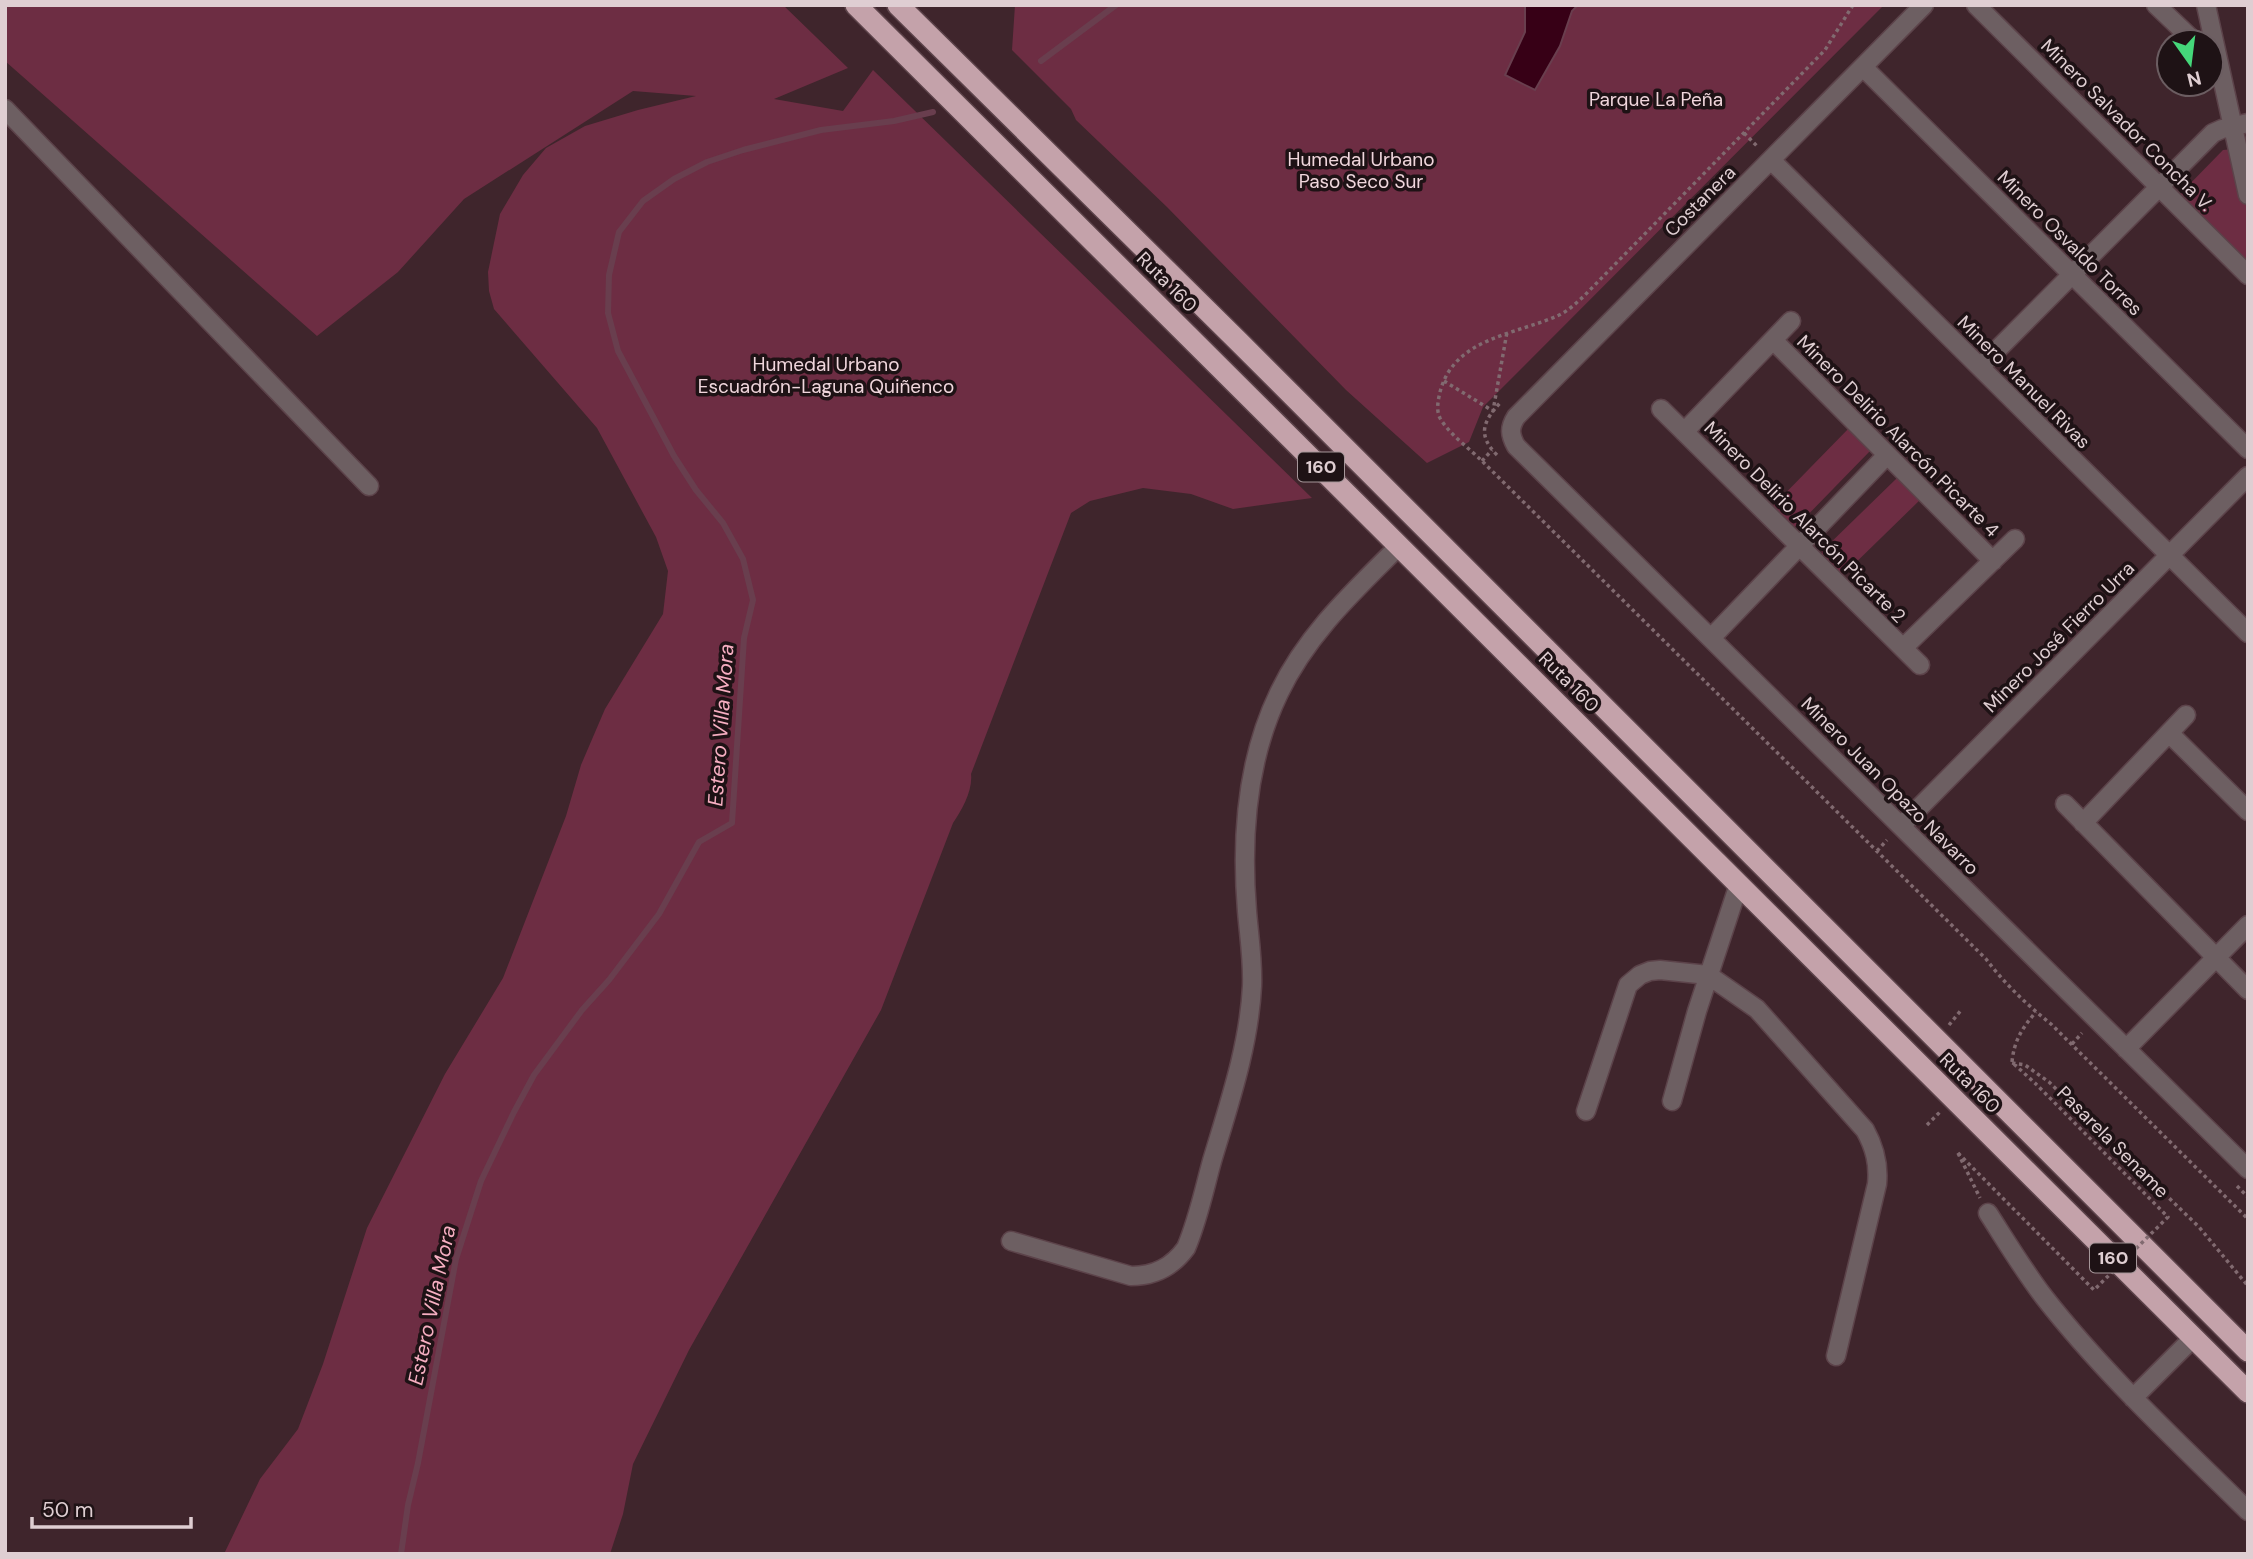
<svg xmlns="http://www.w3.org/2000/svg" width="2253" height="1559" viewBox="0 0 2253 1559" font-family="'DM Sans',sans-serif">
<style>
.green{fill:#6d2d43}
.water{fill:#370016;stroke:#693e4e;stroke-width:2}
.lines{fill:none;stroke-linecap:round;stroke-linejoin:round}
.stream{stroke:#693e4e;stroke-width:6}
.minor-casing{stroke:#5c434a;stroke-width:21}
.highway-casing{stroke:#5c434a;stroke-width:24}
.path{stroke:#816a70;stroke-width:3.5;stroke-dasharray:3.5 3.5;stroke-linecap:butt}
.minor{stroke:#6d5f62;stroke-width:18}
.highway{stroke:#c4a2aa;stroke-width:21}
.path-bridge{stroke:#816a70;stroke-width:3.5;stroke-dasharray:3.5 3.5;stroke-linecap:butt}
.labels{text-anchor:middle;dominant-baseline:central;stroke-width:7;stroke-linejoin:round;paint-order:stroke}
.shield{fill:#1e1215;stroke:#a59699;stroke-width:2}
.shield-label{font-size:18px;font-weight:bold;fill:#dfced2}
.park-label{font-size:19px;fill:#f0d6dc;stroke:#1e1215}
.street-label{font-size:19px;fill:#dfced2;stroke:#1e1215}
.water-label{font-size:21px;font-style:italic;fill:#f6aec1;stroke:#1e1215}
</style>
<rect width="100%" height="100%" fill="#3f252c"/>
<path class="green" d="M5 5H783L848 68 774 99 843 111 873 70 1312 498 1233 509 1191 494 1143 488 1090 501 1071 513 971 774C973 790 962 810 953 823L881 1010 689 1350 633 1464 623 1514 610 1554H224L260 1479 298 1429 323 1364 367 1228 445 1074 503 978 566 816 581 765 605 709 663 614 668 571 656 537 597 428 494 309 489 291 488 272 500 214 523 175 546 148 585 126 638 110 696 96 633 91 464 199 398 272 317 336 5 61Z
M1015 5H1884L1483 407 1469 442 1427 463 1346 390 1167 207 1076 120 1071 109 1012 50Z
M2234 149 2248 206V265L2184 200 2180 194 2223 150Z
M1851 426 1871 446 1870 451 1797 526 1793 527 1772 507Z
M1901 477 1922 498 1841 577 1821 556 1822 551 1897 478Z"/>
<path class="water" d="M1525 5H1578L1572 11 1560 46 1535 90 1505 75 1525 32Z"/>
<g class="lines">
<path class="stream" d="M1041 61 1116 5
M401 1554 408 1505 418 1463 456 1259 481 1181 514 1112 534 1075 582 1010 609 980 659 914 699 842 732 823 744 638 753 600 743 559 723 523 696 490 674 456 618 351 608 313 609 275 619 232 643 201 674 179 707 162 743 150 821 130 894 121 933 112"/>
<g class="minor-casing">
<path id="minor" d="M1924 5 1516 417C1509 428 1510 435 1516 446L2248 1169
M1976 5 2248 275
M2156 5 2195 42
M2206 5 2248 195
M1863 67 2248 449
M5 109 369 486
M1771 160 2248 633
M1773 340 1993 561
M1980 367 2213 133 2222 129 2248 123
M1661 409 1920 665
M1684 432 1791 321
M1711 638 1887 455
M1903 648 2015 539
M2169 733 2248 811
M2065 804 2248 990
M2083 823 2186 715
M1901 826 2248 476
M2126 1049 2248 925
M1672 1101 1697 1011 1739 884
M1586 1111 1628 985 1640 975 1650 971 1660 970 1708 975 1757 1009 1865 1130C1875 1148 1879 1164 1877 1184L1836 1356
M1988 1213C2006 1241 2024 1271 2044 1297 2105 1375 2178 1442 2248 1511
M1011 1241 1131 1276C1155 1276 1172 1267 1186 1248 1198 1220 1204 1190 1212 1161 1229 1104 1249 1046 1252 986 1253 960 1249 936 1247 911 1241 838 1247 759 1279 693 1307 634 1354 591 1399 546
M2133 1398 2193 1338"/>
</g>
<g class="highway-casing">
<path id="highway" d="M856 5 2248 1392
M898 5 1239 342 2248 1351"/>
</g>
<path class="path" d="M1853 5 1825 50 1583 297C1575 304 1567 312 1557 316 1514 335 1454 338 1440 392 1438 401 1436 410 1440 418 1448 433 1470 449 1482 461L1986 959C2004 983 2027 1005 2051 1024L2248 1219
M1744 133 1757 146
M1444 381 1493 411 1507 332
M1497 455C1477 435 1483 421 1501 402
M1482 461 1492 450
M1877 851 1887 840
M1949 1025 1962 1009
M2072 1044 2082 1033
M2012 1062C2014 1041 2022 1028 2036 1012
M2012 1063 2025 1065 2049 1082 2199 1227 2248 1286
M2014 1064 2037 1085
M1927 1125 1940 1112
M1958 1153 1980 1198
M2237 1186 2248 1197"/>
<use href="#minor" class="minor"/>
<use href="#highway" class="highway"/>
<path class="path-bridge" d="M1958 1153 2094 1290 2168 1217 2037 1085"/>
</g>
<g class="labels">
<g class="shield">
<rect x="1298" y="452.5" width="46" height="29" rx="5"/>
<rect x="2090" y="1243.5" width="46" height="29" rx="5"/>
</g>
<g class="shield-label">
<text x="1321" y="467">160</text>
<text x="2113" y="1258">160</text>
</g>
<g class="park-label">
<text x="1656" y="99">Parque La Peña</text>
<text x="1361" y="159">Humedal Urbano<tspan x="1361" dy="22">Paso Seco Sur</tspan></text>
<text x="826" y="364">Humedal Urbano<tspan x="826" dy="22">Escuadrón-Laguna Quiñenco</tspan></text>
</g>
<g class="street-label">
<text transform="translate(2127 125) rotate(45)">Minero Salvador Concha V.</text>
<text transform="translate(1700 201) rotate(-45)">Costanera</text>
<text transform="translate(2070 243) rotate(45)">Minero Osvaldo Torres</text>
<text transform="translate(1167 282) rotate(45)">Ruta 160</text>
<text transform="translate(2024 382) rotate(45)">Minero Manuel Rivas</text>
<text transform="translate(1898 436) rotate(45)">Minero Delirio Alarcón Picarte 4</text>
<text transform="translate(1805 522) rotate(45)">Minero Delirio Alarcón Picarte 2</text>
<text transform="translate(2059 637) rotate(-45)">Minero José Fierro Urra</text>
<text transform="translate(1569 682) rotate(45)">Ruta 160</text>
<text transform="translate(1890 786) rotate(45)">Minero Juan Opazo Navarro</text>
<text transform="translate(1970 1083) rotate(45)">Ruta 160</text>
<text transform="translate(2113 1142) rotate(45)">Pasarela Sename</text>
</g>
<g class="water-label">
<text transform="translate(721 725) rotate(-86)">Estero Villa Mora</text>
<text transform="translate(432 1305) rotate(-78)">Estero Villa Mora</text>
</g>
</g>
<rect width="2253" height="1559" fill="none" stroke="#dfced2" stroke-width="14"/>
<g transform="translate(2190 63) rotate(166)"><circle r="33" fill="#1e1215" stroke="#6b5d61" stroke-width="2"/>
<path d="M0-5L12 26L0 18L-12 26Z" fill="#45d77a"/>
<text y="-10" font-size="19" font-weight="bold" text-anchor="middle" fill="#dfced2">N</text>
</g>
<path d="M32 1517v10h159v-10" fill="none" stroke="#dfced2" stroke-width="3.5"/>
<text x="42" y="1517" font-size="21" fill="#dfced2" stroke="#1e1215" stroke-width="5" paint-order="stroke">50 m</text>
</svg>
